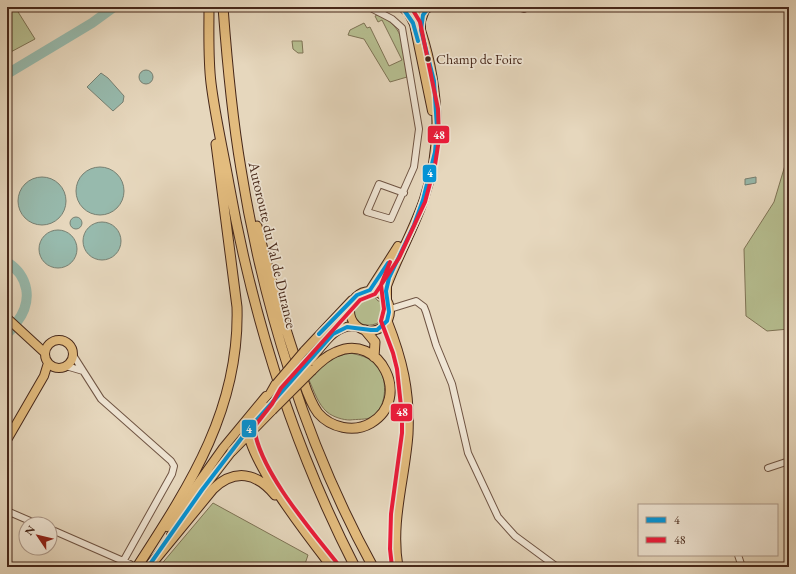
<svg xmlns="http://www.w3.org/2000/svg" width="796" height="574" viewBox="0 0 796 574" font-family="'EB Garamond',serif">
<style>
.green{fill:#b6be90;stroke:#7e7355}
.water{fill:#97baad;stroke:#778072}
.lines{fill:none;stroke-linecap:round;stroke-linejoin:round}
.river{stroke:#97baad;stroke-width:10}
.minor-casing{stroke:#6f5443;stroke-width:8}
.major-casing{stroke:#47281a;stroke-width:10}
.highway-casing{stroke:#47281a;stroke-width:11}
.minor{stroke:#efe5d4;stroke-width:6}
.major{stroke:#e3bc7e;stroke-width:8}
.highway{stroke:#e3bc7e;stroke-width:9}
.major-bridge-casing{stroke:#47281a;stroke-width:10;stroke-linecap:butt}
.highway-bridge-casing{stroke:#47281a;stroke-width:11;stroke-linecap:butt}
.major-bridge{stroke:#e3bc7e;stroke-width:8}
.highway-bridge{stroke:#e3bc7e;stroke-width:9}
.bus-1-casing{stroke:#efe5d4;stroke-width:7}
.bus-2-casing{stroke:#efe5d4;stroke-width:7}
.bus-1{stroke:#0095db;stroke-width:4}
.bus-2{stroke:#ed1a3a;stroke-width:4}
.bus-dot{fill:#47281a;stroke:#efe5d4;stroke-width:1.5}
.labels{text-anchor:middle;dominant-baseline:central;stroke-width:3.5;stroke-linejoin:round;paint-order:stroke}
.bus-label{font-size:14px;fill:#47281a;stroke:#efe5d4;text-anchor:start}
.street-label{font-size:15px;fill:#47281a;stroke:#efe5d4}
.line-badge{stroke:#efe5d4;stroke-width:1.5}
.badge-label{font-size:11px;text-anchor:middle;font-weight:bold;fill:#fff}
</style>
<rect width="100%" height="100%" fill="#e6d7bd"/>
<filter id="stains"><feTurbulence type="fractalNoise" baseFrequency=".005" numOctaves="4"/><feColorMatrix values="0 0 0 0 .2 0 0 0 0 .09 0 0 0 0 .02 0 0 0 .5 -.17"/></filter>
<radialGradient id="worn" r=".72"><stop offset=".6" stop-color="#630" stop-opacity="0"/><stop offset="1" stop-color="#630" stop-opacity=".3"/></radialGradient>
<path class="green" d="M7 7H15L35 39 7 54Z
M377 15C407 26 403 50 407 77L390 82 364 39 348 35 350 30 364 23 367 28 370 27 389 66 402 60 382 20 378 22 375 16Z
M292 41H302L303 53H298L293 49Z
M789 152V329L767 331 746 316 744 249 774 202Z
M368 295H373L378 301H381C398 330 347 334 354 307 356 300 361 297 368 295Z
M350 353C359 355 369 357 376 364 388 377 388 406 372 417 366 420 357 419 350 420 343 420 333 417 327 412 318 404 314 391 309 380 325 364 326 358 350 353Z
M213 503 308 555 304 567H159Z"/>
<path class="water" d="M139 77a7 7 0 1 1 14 0a7 7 0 1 1-14 0Z
M101 73 108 78 124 96 123 102 113 111 87 87Z
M76 191a24 24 0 1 1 48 0a24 24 0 1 1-48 0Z
M18 201a24 24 0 1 1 48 0a24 24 0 1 1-48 0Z
M756 177V183L745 185V179Z
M70 223a6 6 0 1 1 12 0a6 6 0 1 1-12 0Z
M83 241a19 19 0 1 1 38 0a19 19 0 1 1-38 0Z
M39 249a19 19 0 1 1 38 0a19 19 0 1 1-38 0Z"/>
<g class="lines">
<path class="river" d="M7 74 92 23 114 7
M7 262C29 276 33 301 17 322 14 326 12 331 7 333"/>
<g class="minor-casing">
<path id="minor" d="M369 7 392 19 402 28 419 129 414 167 391 219 367 212 379 184 404 193
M518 7 524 9 525 7
M390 309 416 301 424 307 426 312 436 345 452 384 468 453 498 517 515 536 557 567
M73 355 101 399 171 461 174 466 172 474 120 567
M66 366 83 371
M768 468 789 461
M7 511 37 524
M50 529 130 564
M738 555 742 567"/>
</g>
<g class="major-casing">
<path id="major" d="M402 7C409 15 420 15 428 8
M408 12 414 24 432 111
M370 290 398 246
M350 311a20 20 0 1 1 40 0a20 20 0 1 1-40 0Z
M387 301V286C398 256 414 229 424 199 443 143 439 86 421 30V21L425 10
M7 318 45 353
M45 354a14 14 0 1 1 28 0a14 14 0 1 1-28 0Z
M304 351 352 300
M309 362C321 348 336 321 358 327
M7 440 44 376 48 363
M167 527 223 448 266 396
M171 535 202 490 236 446"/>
</g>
<g class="highway-casing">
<path id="highway" d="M209 7C209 32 208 58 211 83 215 116 223 150 229 184 253 319 292 444 355 567
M223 7C227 61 232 116 241 169 263 306 306 445 373 567
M257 226C269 273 282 320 298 366 304 381 308 400 318 413 331 428 354 433 371 423 413 398 379 332 336 352 326 356 319 363 312 370
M387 321C402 359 410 391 408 434 405 478 390 522 398 567
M365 330 375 342 374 357
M276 384 267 400 248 425C244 455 312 541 332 567
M232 451 272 410
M137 567C190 485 240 409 237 307L216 144
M149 567 213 489C235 468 257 473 275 495"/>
</g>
<use href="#minor" class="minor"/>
<use href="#major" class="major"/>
<use href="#highway" class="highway"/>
<g class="major-bridge-casing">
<path id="major-bridge" d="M276 384 304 351
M270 406 309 362"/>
</g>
<g class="highway-bridge-casing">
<path id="highway-bridge" d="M272 410 312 370"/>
</g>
<use href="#major-bridge" class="major-bridge"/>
<use href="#highway-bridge" class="highway-bridge"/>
<g class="bus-1-casing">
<path id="bus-1" d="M402 7 413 23 418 41
M319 334 357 295 370 290 388 263
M148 567 202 490 247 431 333 334 347 327 371 330H377L387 321 389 312 386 291 389 278 414 225 423 200 435 152 437 129 434 81 421 30 423 15 429 7"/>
</g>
<g class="bus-2-casing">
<path id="bus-2" d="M390 262 381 285 384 309 381 321 393 353 397 369 402 416V433L391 514 390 549 392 567
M337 563C310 529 259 470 254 427L272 404 281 388 360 300 375 294 399 258 425 202 435 165 439 139 438 109 420 22 411 7"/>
</g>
<use href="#bus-1" class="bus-1"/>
<use href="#bus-2" class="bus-2"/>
</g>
<circle class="bus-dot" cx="428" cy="59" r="3.5"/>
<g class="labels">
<g class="bus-label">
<text x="436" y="59">Champ de Foire</text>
</g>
<g class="street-label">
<text transform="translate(273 245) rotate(77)">Autoroute du Val de Durance</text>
</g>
</g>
<g class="line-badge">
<rect x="427" y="125" width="23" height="19" rx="4" fill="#ed1a3a"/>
<rect x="422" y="164" width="15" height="19" rx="4" fill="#0095db"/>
<rect x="390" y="403" width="23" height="19" rx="4" fill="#ed1a3a"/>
<rect x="241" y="419" width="16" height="19" rx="4" fill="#0095db"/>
</g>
<g class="badge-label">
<text x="439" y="139">48</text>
<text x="430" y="177">4</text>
<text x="402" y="416">48</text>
<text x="249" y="433">4</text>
</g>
<rect width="796" height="574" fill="none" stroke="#e6d7bd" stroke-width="24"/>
<rect x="8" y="8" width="780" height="558" fill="none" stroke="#47281a" stroke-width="2"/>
<rect x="12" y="12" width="772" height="550" fill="none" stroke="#47281a"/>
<rect x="638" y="504" width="140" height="52" fill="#efe5d4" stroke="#ac998a"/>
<rect x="646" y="517" width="20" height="6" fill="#0095db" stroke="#ac998a"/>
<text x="674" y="524" font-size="12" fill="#47281a">4</text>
<rect x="646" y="537" width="20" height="6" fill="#ed1a3a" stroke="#ac998a"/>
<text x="674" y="544" font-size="12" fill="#47281a">48</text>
<g transform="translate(38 536) rotate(305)"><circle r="19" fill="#efe5d4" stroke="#ac998a"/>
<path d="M0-3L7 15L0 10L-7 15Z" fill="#8f2418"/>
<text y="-6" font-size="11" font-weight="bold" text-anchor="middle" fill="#47281a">N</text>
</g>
<rect width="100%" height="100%" filter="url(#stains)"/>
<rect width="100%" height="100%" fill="url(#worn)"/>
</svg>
